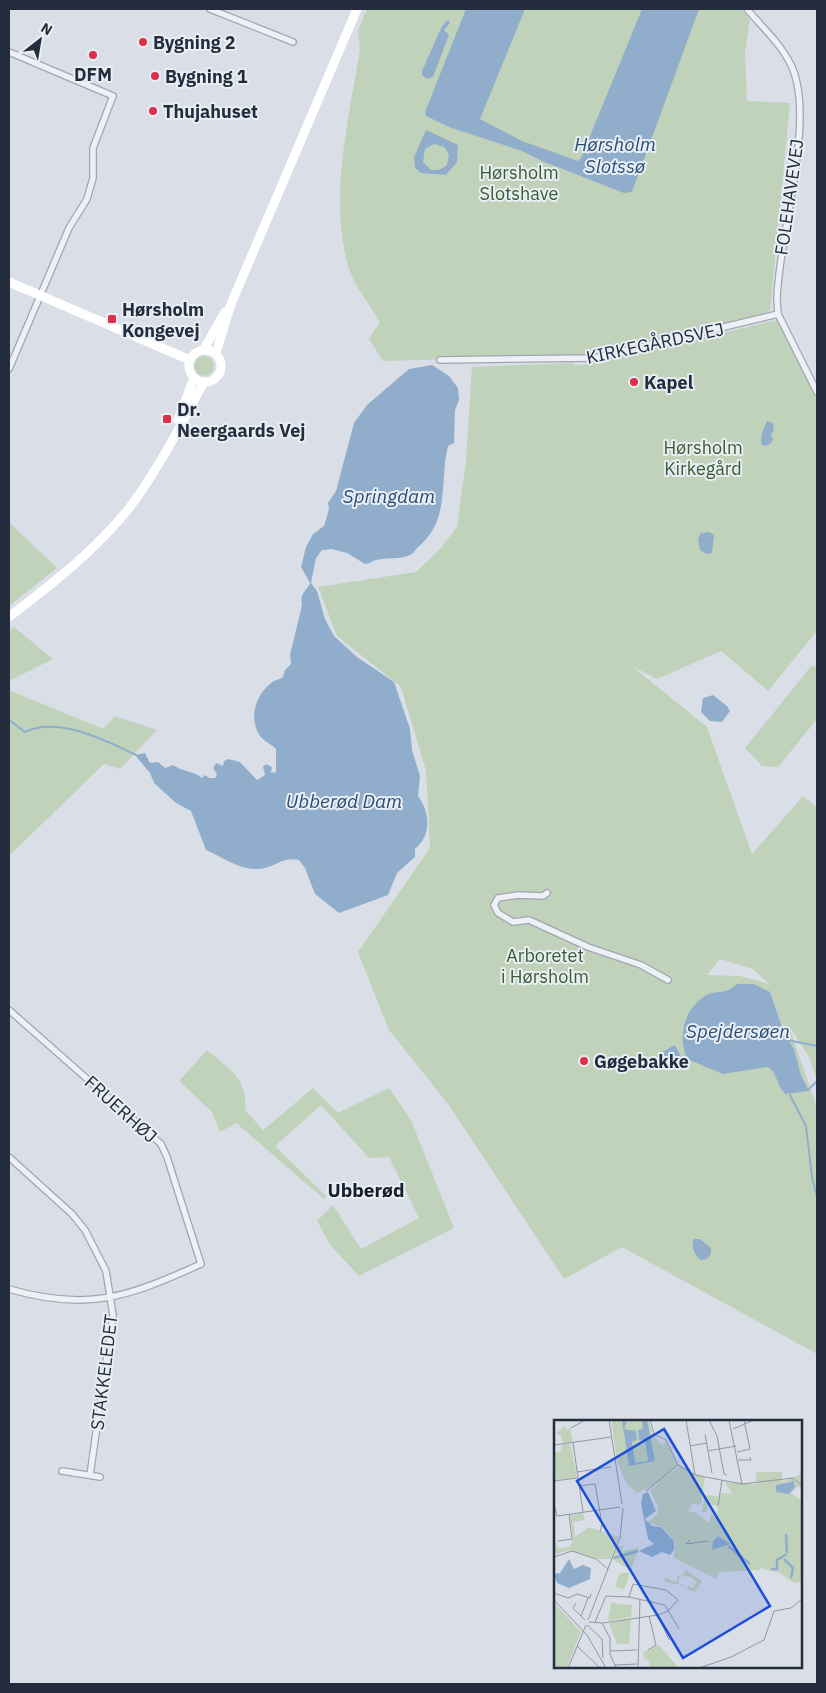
<svg xmlns="http://www.w3.org/2000/svg" width="826" height="1693" viewBox="0 0 826 1693" font-family="'IBM Plex Sans',sans-serif">
<style>
.green{fill:#c1d2ba;fill-rule:evenodd}
.water{fill:#90aecc;fill-rule:evenodd}
.lines{fill:none;stroke-linecap:round;stroke-linejoin:round}
.stream{stroke:#90aecc;stroke-width:2}
.street-casing{stroke:#9fa6b1;stroke-width:8}
.street{stroke:#edf0f5;stroke-width:5.5}
.secondary{stroke:#fff;stroke-width:9}
.poi-dot{fill:#dc2f4c;stroke:#e9eef5;stroke-width:2}
.labels{text-anchor:middle;dominant-baseline:central;stroke-width:4;stroke-linejoin:round;paint-order:stroke}
.poi-label{font-size:18px;font-weight:bold;fill:#232d3e;stroke:#e9eef5;text-anchor:start}
.park-label{font-size:18px;fill:#385b2f;stroke:#e9eef5}
.street-label{font-size:18px;fill:#232d3e;stroke:#e9eef5}
.water-label{font-size:19px;font-style:italic;fill:#294d76;stroke:#e9eef5}
.neighbourhood-label{font-size:19px;font-weight:bold;fill:#161e2e;stroke:#e9eef5}
.inset-river{fill:none;stroke:#90aecc;stroke-width:2.5}
.inset-road{fill:none;stroke:#9198a3;stroke-width:1}
.view{fill:#1d4ed8;fill-opacity:0.15;stroke:#1d4ed8;stroke-width:2.5}
.inset-edge{fill:none;stroke:#232d3e;stroke-width:2.5}
</style>
<rect width="100%" height="100%" fill="#dadfe7"/>
<path class="green" d="M367 9H742L750 20 745 52 747 101 790 103 770 311 754 317 586 356 383 361 369 339 380 322C370 305 355 287 349 269 328 200 349 119 360 49L358 30Z
M777 320 817 399V631L768 691 721 651 657 679 633 667 707 727 752 854 803 796 817 807V1080L809 1057 789 1026 817 1108V1354L622 1247 564 1279 448 1104 389 1030 358 952 430 848 426 771 401 687 337 636 318 587 416 572 439 550 457 527 466 460 472 367 573 363 574 365 591 364ZM720 959 753 969 769 984 740 976 707 975Z
M194 366a10 10 0 1 1 20 0a10 10 0 1 1-20 0Z
M9 522 57 568 9 606Z
M14 627 53 659 9 681V631Z
M812 665 817 667V719L778 767 762 766 745 748Z
M9 690 103 729 115 716 157 730 120 769 104 764 9 856Z
M207 1050C229 1069 248 1078 245 1110L263 1130 313 1088 338 1113 389 1088 411 1120 454 1228 359 1276 331 1246 317 1221 333 1205 361 1249 419 1218 389 1157 369 1158 321 1105 275 1146 326 1196 324 1199 236 1123 220 1132 212 1112 179 1081Z"/>
<path class="water" d="M466 9H525L480 119 522 141 578 161 581 158 642 9H699L632 192 624 193 542 161 522 151 449 127 426 116 425 112Z
M448 20 450 23 444 30 449 35 433 77 427 79 422 75V71L442 26Z
M426 130 458 145 457 162 446 175 421 173 415 168 414 157ZM434 144 444 147 449 154 447 165 439 170H431L423 162 425 149Z
M432 365 449 376 458 388 459 400 455 410 454 443 448 446C439 482 451 520 418 547 415 550 414 553 410 555 400 560 386 557 376 560 372 561 369 564 365 564L347 553 332 549 322 550 316 558 311 583 317 591 325 619 334 636 357 657 394 682 410 729 412 750 420 776 418 796C430 812 432 835 415 849V857L397 873 388 895 339 913 315 894 305 868 299 860C283 857 278 865 265 868 242 873 225 858 206 850L191 811 176 803 154 783 150 773 135 755 145 753 150 763 158 762 165 768 173 765C183 772 194 771 202 778L205 775 209 778H215L217 774 213 768 216 763 223 766 224 761 228 759 240 762 257 780 265 775 263 767 266 764 272 767 271 773 276 772V749C271 744 265 742 261 737 248 720 255 696 270 684 273 680 279 680 283 677L285 670 291 664 290 655 302 605C299 593 307 591 310 583L301 567 306 547 313 534 324 526 329 509 328 503 336 491 354 423 367 405 409 369Z
M767 421 773 423 774 430 771 435 773 439 770 444 764 446 761 444 762 433Z
M709 532 714 535 712 553 706 554 700 550 698 539 701 533Z
M713 695 727 706 730 711 722 722 710 721 701 712 703 698Z
M737 984H754L770 992 784 1033 794 1049 801 1075 809 1091 785 1094C777 1086 777 1072 768 1067L723 1074 687 1059C678 1037 683 1010 705 996 717 989 724 996 737 984Z
M675 1045 681 1057 680 1063H674L660 1056V1053Z
M694 1239H700L711 1248V1254L707 1259 701 1260C695 1256 690 1247 694 1239Z"/>
<g class="lines">
<path class="stream" d="M9 720 25 732C58 716 105 740 136 755
M787 1040 817 1046
M809 1089 817 1081
M790 1095 806 1126 812 1177 817 1197"/>
<g class="street-casing">
<path id="street" d="M210 9 293 42
M747 9C762 27 781 44 791 65 817 118 778 238 777 299L778 314 817 392
M9 52 113 96 93 148V178L87 199 69 228 9 369
M440 360 595 358 778 314
M547 893 543 896 518 895 498 898 494 905 498 913 513 922 529 920 588 947 641 965 668 980
M9 1010 161 1144 167 1157 201 1264C128 1297 88 1312 9 1289
M9 1157 72 1214 85 1230 106 1271 113 1315 90 1475
M62 1471 100 1477"/>
</g>
<use href="#street" class="street"/>
<path class="secondary" d="M9 282 190 360
M204 349 225 312
M189 366a16 16 0 1 1 32 0a16 16 0 1 1-32 0Z
M216 353 231 304 357 9
M178 420 194 378
M9 617C52 584 96 550 130 507 159 468 181 425 204 382"/>
</g>
<g class="poi-dot">
<circle cx="143" cy="42" r="5"/>
<circle cx="93" cy="55" r="5"/>
<circle cx="155" cy="76" r="5"/>
<circle cx="153" cy="111" r="5"/>
<rect x="107" y="314" width="10" height="10" rx="2.5"/>
<circle cx="634" cy="382" r="5"/>
<rect x="162" y="414" width="10" height="10" rx="2.5"/>
<circle cx="584" cy="1061" r="5"/>
</g>
<g class="labels">
<g class="poi-label">
<text x="153" y="42">Bygning 2</text>
<text x="93" y="74" text-anchor="middle">DFM</text>
<text x="165" y="76">Bygning 1</text>
<text x="163" y="111">Thujahuset</text>
<text x="122" y="309">Hørsholm<tspan x="122" dy="21">Kongevej</tspan></text>
<text x="644" y="382">Kapel</text>
<text x="177" y="409">Dr.<tspan x="177" dy="21">Neergaards Vej</tspan></text>
<text x="594" y="1061">Gøgebakke</text>
</g>
<g class="park-label">
<text x="519" y="172">Hørsholm<tspan x="519" dy="21">Slotshave</tspan></text>
<text x="703" y="447">Hørsholm<tspan x="703" dy="21">Kirkegård</tspan></text>
<text x="545" y="955">Arboretet<tspan x="545" dy="21">i Hørsholm</tspan></text>
</g>
<g class="street-label">
<text transform="translate(789 197) rotate(-82)">FOLEHAVEVEJ</text>
<text transform="translate(655 343) rotate(-12)">KIRKEGÅRDSVEJ</text>
<text transform="translate(121 1109) rotate(42)">FRUERHØJ</text>
<text transform="translate(104 1372) rotate(-83)">STAKKELEDET</text>
</g>
<g class="water-label">
<text x="615" y="144">Hørsholm<tspan x="615" dy="22">Slotssø</tspan></text>
<text x="389" y="496">Springdam</text>
<text x="344" y="801">Ubberød Dam</text>
<text x="738" y="1031">Spejdersøen</text>
</g>
<g class="neighbourhood-label">
<text x="366" y="1190">Ubberød</text>
</g>
</g>
<g transform="translate(554 1420)">
<rect width="248" height="248" fill="#dadfe7"/>
<path d="M57 0H95L98 14 108 25 112 22 123 45 107 61 83 73 73 64 63 42ZM11 6 13 10 16 8 19 22 9 23 7 16 2 13ZM16 24 23 57 0 60V32L8 31 7 25ZM125 46 151 58 147 85 139 84 134 91 143 93 155 103 157 94H163L164 86 154 84 153 92H148L150 79 152 75 166 77 167 73 178 74 171 62 202 64V52H228V62L247 54V68L244 66 237 73 247 80V162L240 163 226 153 207 148 206 150 166 152 162 159 120 138 121 123 116 115 108 107 93 102 103 95 104 87 96 70ZM237 61 242 64 235 74 222 71V65ZM29 93 31 100 19 102 21 117 35 107 65 117 57 139H45L16 130 3 134 0 131V120L4 128 16 127 19 118 16 95ZM64 126H70L67 132 85 127 70 170 61 166 66 153H76V150L58 139ZM132 150 148 161 141 172 133 169 134 166 139 168 143 162 137 157 126 156 124 163 132 166 110 162 111 157 122 162 124 155 128 156ZM0 183 27 212 13 247H0ZM57 183 78 185 77 197 54 201ZM77 199 75 224H63L55 203ZM105 225 124 247H95L96 241 90 239 89 232Z" fill="#c1d2ba" fill-rule="evenodd"/>
<path d="M68 0H73L70 9 82 11 83 20 78 22 81 43 94 41 91 20H85L84 10 89 9 88 0H93L101 41 75 46ZM240 61 241 67 235 74 222 72V65ZM94 72 102 91 91 99 98 106 107 107 120 121V130L116 135 108 132 98 137 85 131 100 124 94 119 87 83 89 74ZM164 116 176 124 158 130 159 121ZM15 139 20 149 29 145 37 148 36 159 15 168 3 163 0 154 6 153Z" fill="#90aecc"/>
<path class="inset-river" d="M232 114 233 133M174 126 196 144M60 138 84 131M230 139 239 148 237 158M217 149H223V140L233 134"/>
<path class="inset-road" d="M55 0 68 84M96 0 100 14 112 20 124 45 141 55 188 64 239 58 248 66M132 0 141 55M155 0 163 16 170 54 173 55M175 0 188 64M17 8 31 0M179 9 200 0M151 14 158 53M19 23 29 92M0 25 57 17M136 26 153 23M154 31 182 26M183 32 196 29 190 0M184 40H197L196 37M23 52 57 47M0 61 23 58M25 66 41 64 48 104 46 112M92 71 124 45M0 84 3 96 66 87M164 86 168 60M136 120 132 124 154 121M4 121 18 119 15 94M0 137 18 131 42 139 54 149M0 173 14 178 23 174 36 178 37 174M0 180 33 215 52 248M22 183 19 188 31 200M104 195 115 220M27 196 34 178M34 200 66 118 69 88M35 202 49 203 104 195 114 191 124 180 112 170 79 164 75 177M41 202 52 176 75 177 111 185 125 209M48 203 56 218V234L62 248M33 205 48 219 49 238M23 226 46 248M94 230 102 225 95 196M56 231 83 230M61 245 83 244M14 248 32 205M84 248 86 179M145 248 177 237 210 220 220 191 237 188 248 179"/>
<path class="view" d="M110 9 216 186 129 238 23 61Z"/>
<rect width="248" height="248" class="inset-edge"/>
</g>
<rect width="826" height="1693" fill="none" stroke="#232d3e" stroke-width="20"/>
<g transform="translate(40 40) rotate(31)" stroke="#e9eef5" stroke-width="4" paint-order="stroke">
<path d="M0-4L9 19L0 12L-9 19Z" fill="#232d3e"/>
<text y="-8" font-size="14" font-weight="bold" text-anchor="middle" fill="#232d3e">N</text>
</g>
</svg>
